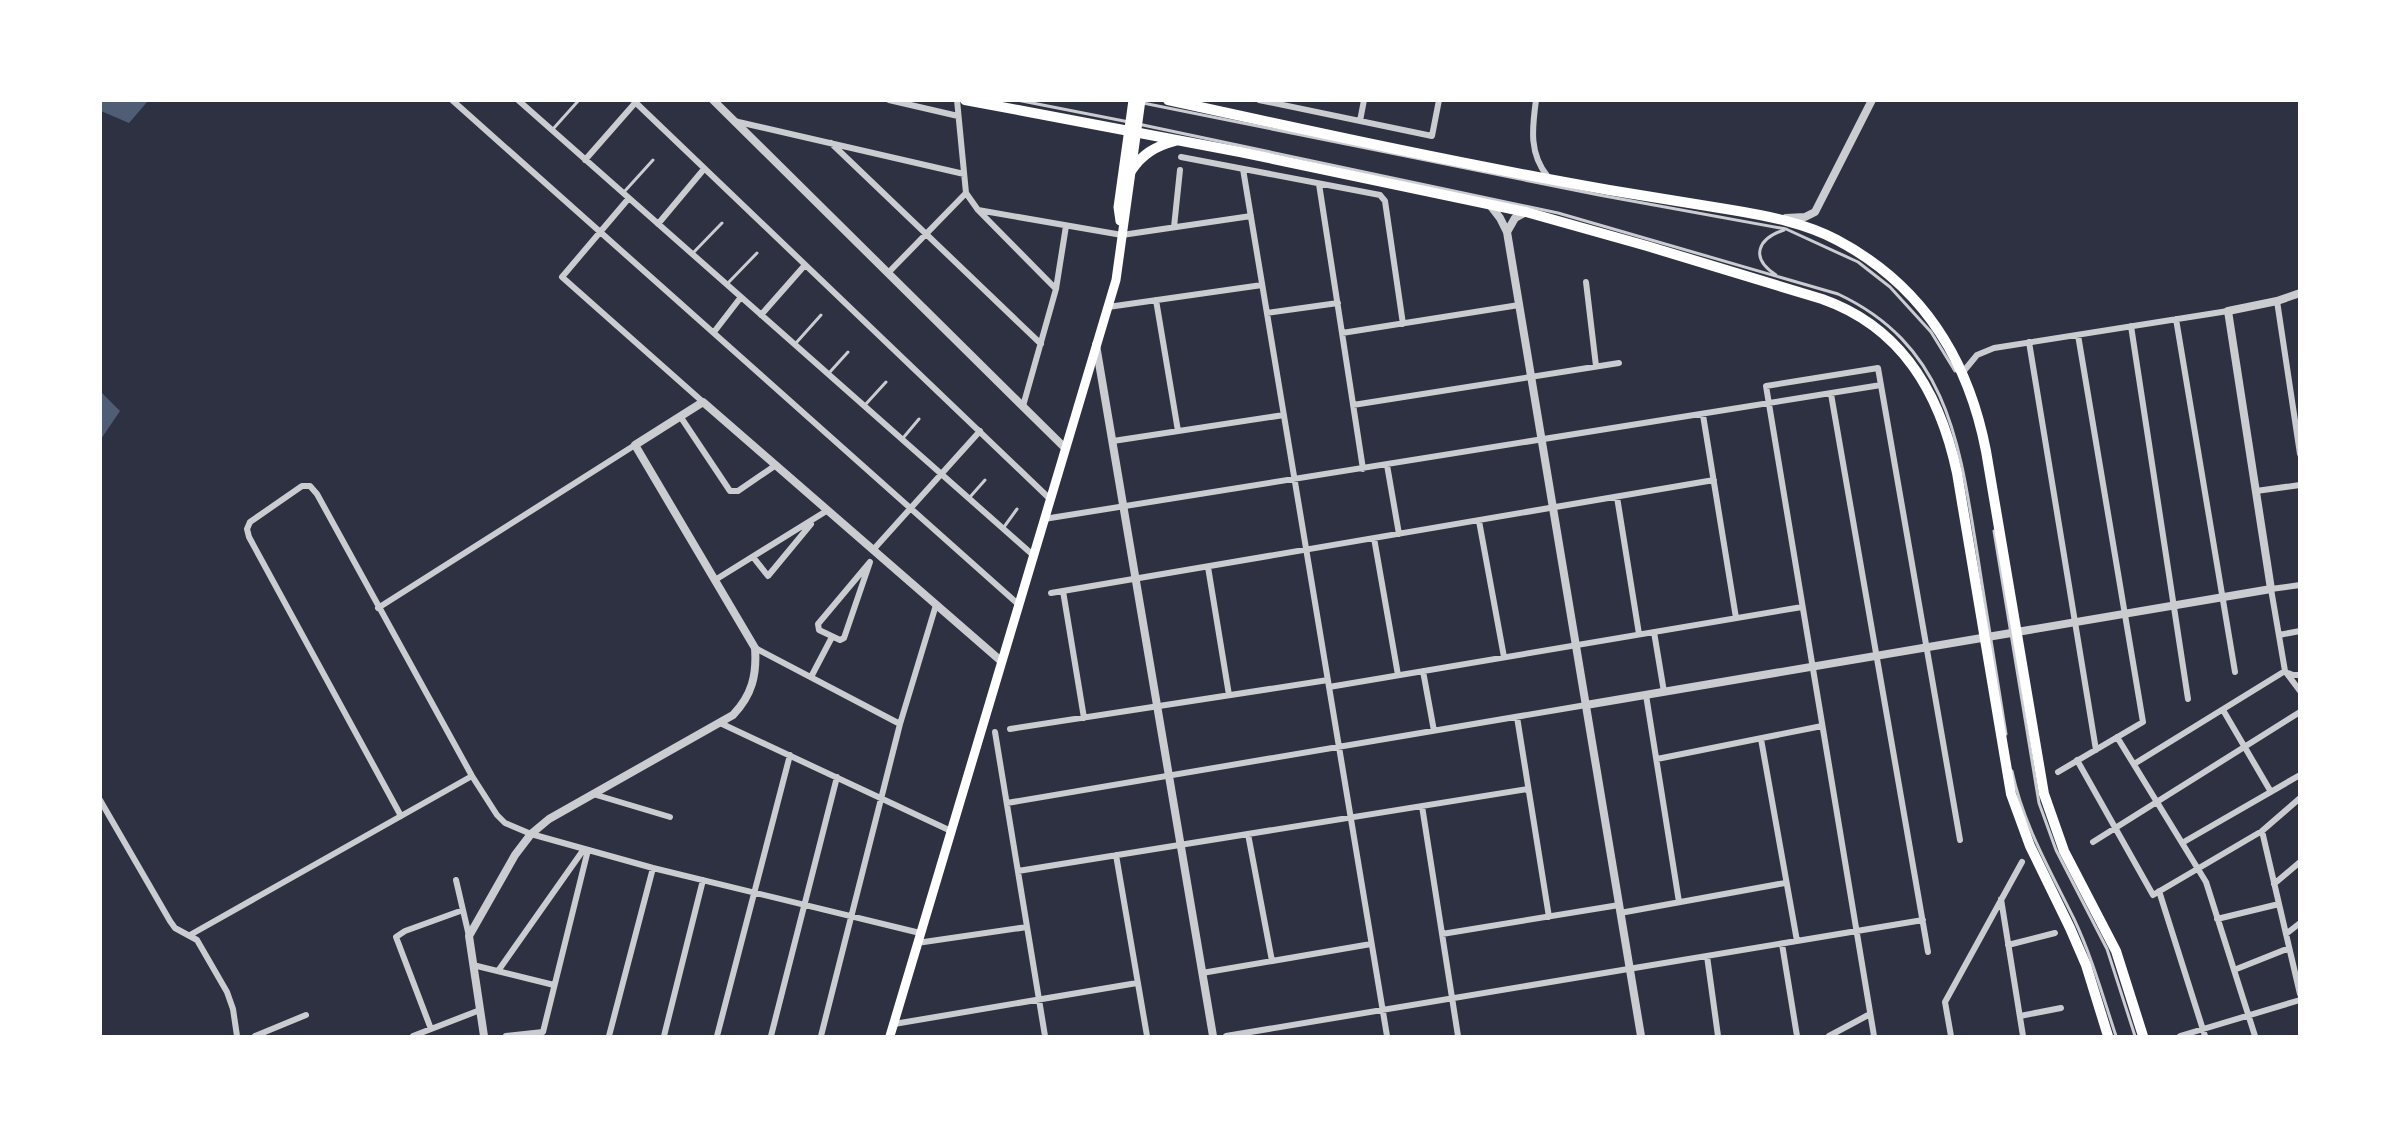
<svg xmlns="http://www.w3.org/2000/svg" width="2400" height="1137" viewBox="0 0 2400 1137" font-family="'Titillium Web',sans-serif">
<style>
.water{fill:#4f5d75}
.lines{fill:none;stroke-linecap:round;stroke-linejoin:round}
.service{stroke:#caccd0;stroke-width:3}
.minor{stroke:#caccd0;stroke-width:6}
.tertiary{stroke:#caccd0;stroke-width:8}
.secondary{stroke:#fff;stroke-width:9}
.primary{stroke:#fff;stroke-width:10}
</style>
<rect width="100%" height="100%" fill="#2d3142"/>
<path class="water" d="M100 101 101 100 148 101 129 123 101 111Z
M101 392 120 411 101 439Z"/>
<g class="lines">
<path class="service" d="M1017 100 1129 122
M1143 103 1599 195 1786 229 1858 262 1890 287 1931 332 1955 371
M1138 124 1558 213 1838 294C1951 347 1960 449 1978 558 1987 617 1997 676 2006 734
M553 129 579 100
M624 192 653 160
M692 254 722 223
M1776 275C1750 258 1757 239 1784 230
M727 284 757 253
M796 343 821 315
M829 373 848 352
M865 405 886 382
M903 438 919 419
M970 497 985 480
M1004 527 1017 509
M1994 531 2039 803 2056 850 2107 949 2135 1036
M2012 771C2023 824 2050 870 2074 919 2092 957 2103 997 2116 1036"/>
<path class="minor" d="M452 100 1018 604
M518 100 1033 555
M633 100 1050 499
M889 100 958 116
M1259 100 1432 136 1439 100
M1536 100C1532 129 1529 154 1548 177
M734 121 964 174
M1360 121 1364 100
M831 143 1041 344
M1181 157 1380 195 1385 201 1403 324
M585 160 635 103
M1243 169 1387 1036
M1319 184 1363 469
M966 193 978 210 1056 289
M629 198 562 277 703 402
M978 210 1122 235 1251 216
M658 224 704 169
M1174 227 1180 170
M888 273 966 193 957 100
M1586 282 1596 366
M1156 300 1178 431
M2277 301 2300 454
M1108 307 1262 285
M1267 313 1338 303
M761 315 805 265
M2176 319 2235 672
M2131 326 2188 699
M714 332 741 297
M1342 333 1519 305
M2029 342 2096 750
M1963 372 1977 355 1994 348 2228 311
M1831 394 1928 952
M1353 405 1619 363
M1023 406 1056 289 1066 226
M1703 415 1736 618
M680 416 730 491H738L776 465
M1113 441 1284 415
M1387 465 1399 534
M2256 491 2300 485
M1617 497 1639 634
M1044 519 1881 385
M1479 521 1504 657
M1374 538 1398 675
M873 550 980 431
M753 557 768 576 811 524
M870 562 844 638 840 640 819 630 818 624Z
M1208 567 1229 695
M715 580 828 510
M2300 585 2271 589 2285 671 2300 691
M1063 591 1084 718
M1051 593 1714 480
M378 608 635 445
M1654 632 1664 692
M2279 635 2300 631
M755 648 900 724
M1423 671 1434 731
M2288 673 2293 675H2300
M811 677 832 637
M1329 687 1802 607
M1646 695 1679 902
M2223 710 2271 792
M1517 717 1549 917
M720 723 951 831
M1010 729 1328 680
M995 732 1045 1036
M2117 737 2206 882 2255 1036
M1761 739 1797 941
M1657 759 1822 726
M2077 760 2153 895 2262 831 2300 798
M2134 764 2285 671
M2058 772 2143 722 2078 335
M593 794 670 817
M100 800 170 921 175 928 197 940 227 992 233 1009 237 1036
M1007 803 1586 705
M1422 806 1458 1036
M401 816 249 537 247 529 250 522 302 486H310L317 494 472 776 497 815 505 823 531 834 653 868 920 933
M2262 831 2300 994
M1248 834 1272 961
M2093 842 2300 712
M2182 843 2300 775
M1116 855 1147 1036
M1018 871 1528 789
M456 880 469 936
M2274 884 2300 862
M2159 891 2205 1036
M2001 899 2023 1036
M1620 913 1785 883
M2217 919 2279 904
M1442 934 1619 905
M2286 934 2300 923
M190 935 472 776
M917 943 1027 927
M1782 944 1797 1036
M2008 945 2055 933
M1707 956 1718 1036
M473 965 554 985
M2234 970 2289 948
M498 971 584 849
M1202 973 1371 944
M2020 1016 2061 1008
M894 1024 1137 983
M431 1029 396 937 405 931 463 910
M255 1036 306 1015
M413 1036 480 1010
M506 1036 543 1032 588 850
M609 1036 653 868
M664 1036 703 880
M717 1036 790 755
M771 1036 837 777
M821 1036 900 724 936 605
M1226 1036 1923 920
M1829 1036 1870 1014
M1874 1036 1766 386 1878 368 1960 840
M1951 1036 1945 1002 2022 862
M2180 1036 2300 1000"/>
<path class="tertiary" d="M713 100 1065 448
M1490 205 1500 218 1507 232 1641 1036
M1786 218 1805 217 1815 212 1872 100
M1507 232 1515 218 1526 212
M1096 345 1213 1036
M1586 705 2271 589 2228 311 2277 301 2300 293
M484 1036 469 936 515 855 531 834 549 819 733 715C752 695 757 675 755 648L635 445 703 402 1001 661"/>
<path class="secondary" d="M1120 221 1118 207 1133 100
M890 1036 1116 280 1141 100"/>
<path class="primary" d="M965 100 1240 152 1526 212 1647 246 1822 299C1902 327 1940 393 1957 473L2011 794 2030 846 2070 928 2086 965 2108 1036
M1168 100C1314 132 1461 164 1609 190 1650 197 1691 203 1732 210 1768 216 1805 223 1837 240 1922 285 1968 358 1986 451L2044 794 2064 851 2116 951 2143 1036
M1131 171C1142 154 1156 146 1175 141"/>
</g>
<rect width="2400" height="1137" fill="none" stroke="#ffffff" stroke-width="204"/>
</svg>
